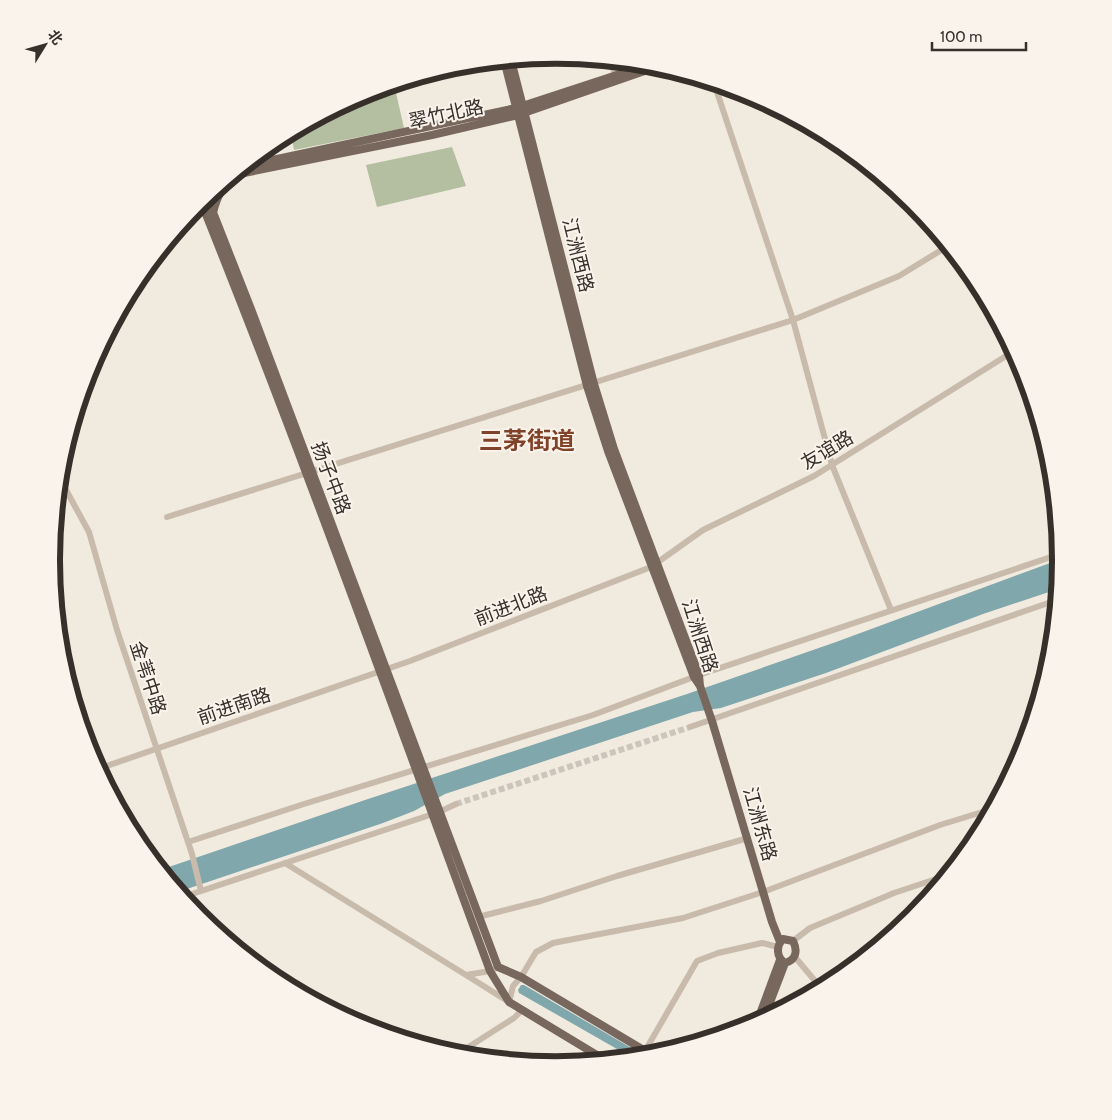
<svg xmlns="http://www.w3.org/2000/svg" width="1112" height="1120" viewBox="0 0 1112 1120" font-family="Cabin,'Noto Sans SC',sans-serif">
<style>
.green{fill:#b3bfa0}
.water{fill:#80a8ac}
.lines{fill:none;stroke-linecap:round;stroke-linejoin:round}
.minor-tunnel{stroke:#ccc5bb;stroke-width:6;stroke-dasharray:6 3;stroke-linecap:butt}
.minor{stroke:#c8bbac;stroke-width:6}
.major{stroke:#78675d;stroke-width:8}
.labels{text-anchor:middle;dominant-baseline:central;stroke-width:4;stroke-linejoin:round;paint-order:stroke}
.street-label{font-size:19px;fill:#372f2a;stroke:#f9f3eb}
.district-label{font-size:24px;font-weight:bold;fill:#804329;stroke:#f9f3eb}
.rim{fill:none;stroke:#372f2a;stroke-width:6}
</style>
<rect width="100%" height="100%" fill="#f1eadf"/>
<path class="green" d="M394 84 404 128 294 150 291 132 363 94Z
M452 147 466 186 377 207 366 165Z"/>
<path class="water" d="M1061 559 1058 589 983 614 826 673 721 708 693 712 445 794 414 811 383 823 178 892 160 870 365 800 687 694 836 642Z
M521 985H524L645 1056 631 1057 519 993 518 990Z"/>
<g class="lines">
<path class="minor-tunnel" d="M456 804 690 727"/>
<path class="minor" d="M610 61 616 76
M714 83 793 320 832 465 891 610
M59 477 89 532 117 630 192 854 201 891
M167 517 793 320 899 276 948 246
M690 727 1057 600
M98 769 410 661 651 567 703 530 814 476 1014 351
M188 842 304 804 593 715 699 675 1060 554
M285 863 466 975 490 971 498 967
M183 897 439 812 456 804
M184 897 188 904
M478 917 541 901 617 876 748 838
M793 941 810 928 894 893 948 875
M795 957 821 988
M466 975 509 1002 513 986 521 977 536 952 553 943 683 918 763 892 940 825 992 809
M645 1051 697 961 718 953 762 943 778 947
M456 1055 514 1018 522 1010"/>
<path class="major" d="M504 60 587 386 608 451 694 677 700 686
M511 60 594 384 614 449 699 675 700 686 712 721 772 922 780 942
M244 166 516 108 638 68
M234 175 432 135 518 115 659 66
M207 197 251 309 498 967 521 977 652 1055
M201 202C303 456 395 714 490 971L509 1002 605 1060
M213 213C217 196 223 185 238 174
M783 939 793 941C798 951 796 960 785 963 776 957 776 946 783 939Z
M764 1018 785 963
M757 1022 780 960"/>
</g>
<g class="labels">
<g class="street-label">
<text transform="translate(446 114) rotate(-12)">翠竹北路</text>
<text transform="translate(578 255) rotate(76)">江洲西路</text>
<text transform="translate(827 450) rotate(-31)">友谊路</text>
<text transform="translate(331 478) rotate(69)">扬子中路</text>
<text transform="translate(511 606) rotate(-21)">前进北路</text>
<text transform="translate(700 636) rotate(72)">江洲西路</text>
<text transform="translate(148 678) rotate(72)">金苇中路</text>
<text transform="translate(234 706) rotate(-19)">前进南路</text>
<text transform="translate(760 824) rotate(74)">江洲东路</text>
</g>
<g class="district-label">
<text x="527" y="440">三茅街道</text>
</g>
</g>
<path d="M0 0H1112V1120H0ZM60 560a496 496 0 1 1 992 0a496 496 0 1 1-992 0Z" fill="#f9f3eb" fill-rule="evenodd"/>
<path class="rim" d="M60 560a496 496 0 1 1 992 0a496 496 0 1 1-992 0Z"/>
<g transform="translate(45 45) rotate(53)" stroke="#f9f3eb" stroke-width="4" paint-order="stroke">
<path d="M0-4L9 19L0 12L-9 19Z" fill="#372f2a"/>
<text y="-8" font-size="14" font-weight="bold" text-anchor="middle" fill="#372f2a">北</text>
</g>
<path d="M932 42v8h94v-8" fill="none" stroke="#372f2a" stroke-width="2.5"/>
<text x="940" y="42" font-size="15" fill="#372f2a" stroke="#f9f3eb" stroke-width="4" paint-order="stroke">100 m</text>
</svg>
